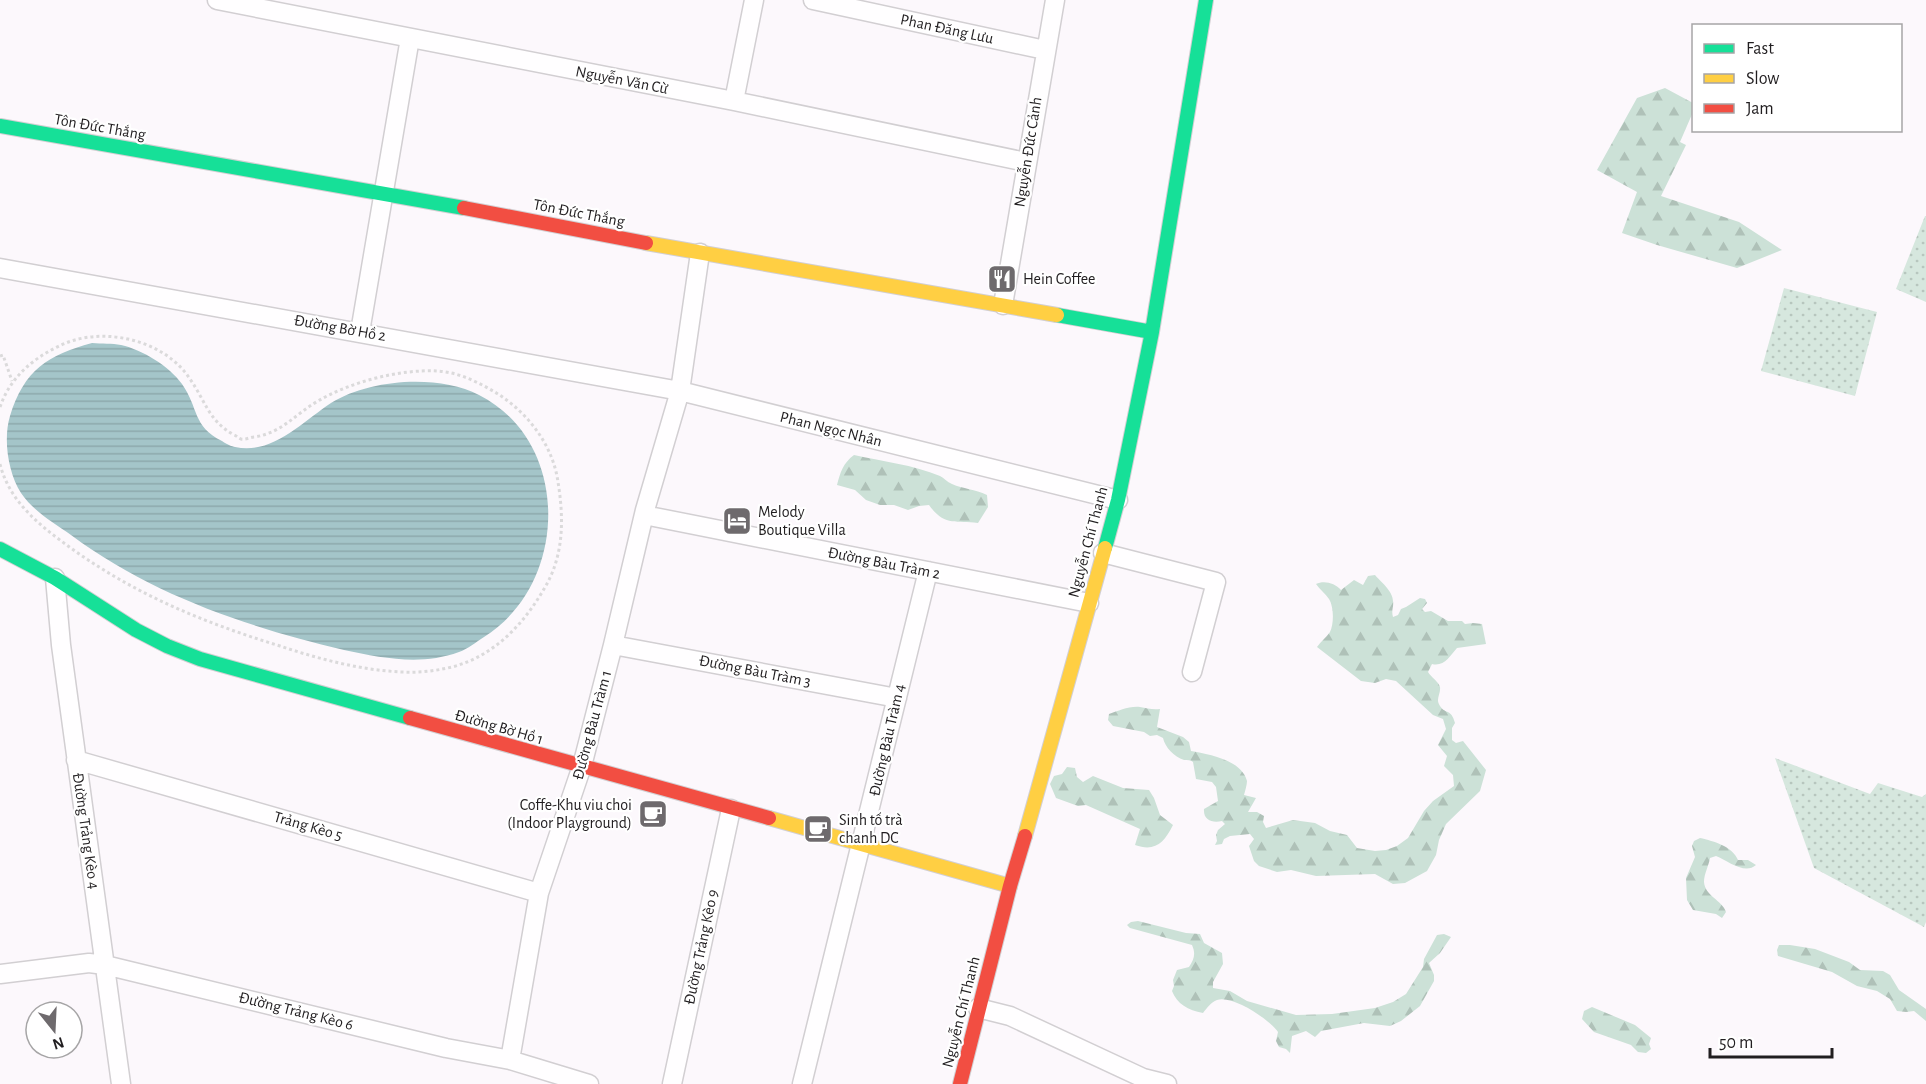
<svg xmlns="http://www.w3.org/2000/svg" width="1926" height="1084" viewBox="0 0 1926 1084" font-family="'Alegreya Sans',sans-serif">
<style>
.grass{fill:url(#grass-dots)}
.forest{fill:url(#forest-firs)}
.water{fill:url(#water-rules)}
.lines{fill:none;stroke-linecap:round;stroke-linejoin:round}
.street-casing{stroke:#d2cfd2;stroke-width:21}
.fast-casing{stroke:#d2cfd2;stroke-width:16}
.slow-casing{stroke:#d2cfd2;stroke-width:16}
.jam-casing{stroke:#d2cfd2;stroke-width:16}
.path{stroke:#dbdadb;stroke-width:3;stroke-dasharray:3 3;stroke-linecap:butt}
.street{stroke:#fffeff;stroke-width:18}
.fast{stroke:#16e098;stroke-width:14}
.slow{stroke:#ffcf43;stroke-width:14}
.jam{stroke:#f24e42;stroke-width:14}
.labels{text-anchor:middle;dominant-baseline:central;stroke-width:4.5;stroke-linejoin:round;paint-order:stroke}
.street-label{font-size:16px;fill:#211e20;stroke:#fff}
.poi-label{font-size:16px;fill:#211e20;stroke:#fff;text-anchor:start}
</style>
<defs>
<pattern id="grass-dots" width="8" height="8" patternUnits="userSpaceOnUse" patternTransform="scale(1.5)"><rect width="8" height="8" fill="#d6e7de"/><path d="M2 2h.1M6 6h.1" fill="none" stroke="#b7c6be" stroke-width="1.8" stroke-linecap="round"/></pattern>
<pattern id="forest-firs" width="22" height="20" patternUnits="userSpaceOnUse" patternTransform="scale(1.5)"><rect width="22" height="20" fill="#cce1d7"/><path d="M5 1l3.5 6h-7zM16 11l3.5 6h-7z" fill="#afc1b8"/></pattern>
<pattern id="water-rules" width="6" height="5" patternUnits="userSpaceOnUse" patternTransform="scale(1.5)"><rect width="6" height="5" fill="#a4c5c9"/><path d="M0 2.5h6" fill="none" stroke="#8da9ac"/></pattern>
</defs>
<rect width="100%" height="100%" fill="#fcf8fc"/>
<path class="grass" d="M1925 216H1926V302L1896 289Z
M1784 288 1877 312 1855 396 1761 371Z
M1775 758 1870 794 1878 783 1922 797 1926 794V922L1924 927 1814 868Z"/>
<path class="forest" d="M1665 88 1693 103V112L1680 142 1686 145 1661 196 1739 222 1782 250 1737 268 1657 245 1622 233 1637 192 1597 170 1637 98Z
M854 455C881 461 914 465 940 476 944 478 947 482 952 484 963 489 975 489 987 495L988 507 978 523C955 520 945 527 929 505L919 506 908 510 894 505H880L866 500 855 490 837 485C840 473 843 463 854 455Z
M1375 575C1380 581 1393 591 1393 601 1394 607 1391 610 1393 617L1398 615 1401 609 1406 607 1420 598 1425 599 1427 603 1422 609 1425 612 1431 611 1448 621H1462L1465 624 1473 623 1482 624 1486 644 1457 648C1450 656 1444 667 1432 664L1428 672C1431 677 1439 682 1440 687 1441 694 1435 699 1440 706 1446 715 1451 708 1455 723L1452 728V740L1456 743 1463 741 1486 770 1480 791 1446 824 1439 840 1436 855 1427 871 1405 883 1393 884 1375 874 1316 876 1291 870 1277 872 1259 866 1254 861 1249 846 1254 839 1250 834 1230 836 1224 839 1222 844 1215 845 1217 841 1216 835 1218 830 1225 824 1222 821C1213 823 1203 821 1204 809L1218 801 1216 787 1212 782 1196 779 1193 762C1191 760 1187 760 1184 760 1174 757 1165 747 1163 738L1157 735 1150 736 1144 732 1113 726 1108 720 1109 714C1119 711 1128 706 1140 707 1147 708 1152 710 1160 709L1157 727 1183 737 1189 742 1191 751C1208 754 1242 760 1247 781 1247 785 1245 791 1244 795L1256 798 1248 812H1257L1264 816 1263 822 1266 828 1293 820 1315 823 1330 831 1347 835 1357 848 1375 851 1386 850 1397 846 1408 838 1424 811 1433 801 1454 786 1453 775 1444 766 1447 756 1438 745 1446 729 1443 719 1433 715 1396 681 1386 679 1375 683 1361 681 1317 647C1321 641 1326 638 1330 632 1334 624 1334 607 1329 599 1325 593 1320 590 1316 584 1324 580 1335 583 1341 590L1354 580 1363 585 1368 576Z
M1067 767 1075 768 1077 777 1083 782 1093 776 1123 788 1149 790 1154 798 1160 815 1173 825C1164 843 1155 852 1135 845L1140 829 1086 805 1078 806 1056 798 1050 784 1054 776 1062 774Z
M1700 838C1714 841 1733 847 1738 860H1748L1756 865C1745 875 1728 861 1716 856L1710 858C1709 865 1704 874 1704 882 1705 896 1722 900 1726 912L1722 918 1716 914 1693 910 1687 900 1686 878 1695 857 1692 846 1694 841Z
M1138 921 1186 933 1200 934 1204 943 1222 953 1223 964 1213 982V988L1230 991 1247 1001 1296 1015 1332 1014 1375 1008 1393 1002 1406 994 1423 967 1424 959 1437 935 1444 934 1451 937 1440 953 1429 963 1434 975V981L1420 1006 1401 1021 1390 1026 1364 1023 1321 1031 1315 1037 1306 1031 1292 1036 1290 1053 1286 1049 1279 1047 1276 1041 1278 1032C1270 1020 1233 995 1217 1000 1211 1002 1207 1008 1203 1013 1188 1010 1177 1004 1172 991L1174 986 1173 980 1177 970 1189 967C1194 959 1196 954 1192 945L1130 928 1127 925 1131 922Z
M1779 945H1790L1815 949 1849 962 1860 970 1883 971 1890 975 1899 990 1926 1009V1021L1914 1011 1906 1012 1897 1011 1890 999 1877 991 1857 986 1832 972 1778 956 1777 950Z
M1592 1007 1635 1025 1651 1038 1649 1044 1651 1049 1646 1053 1638 1052 1631 1045 1594 1032 1582 1019 1584 1011Z"/>
<path class="water" d="M92 343C102 344 112 343 121 345 143 350 169 366 182 384 199 408 192 426 222 441 224 443 233 447 235 447 273 455 302 422 331 403 370 379 438 374 479 395 572 442 569 584 484 637 476 642 468 649 459 652 421 666 382 658 344 650 247 627 152 595 71 535 54 523 33 511 21 493 8 473 3 439 10 416 24 370 48 355 92 343Z"/>
<g class="lines">
<g class="street-casing">
<path id="street" d="M217 0 734 101 1026 162
M813 0 1045 50
M734 101 754 0
M0 268 680 391 1118 500
M1003 305 1055 0
M360 332 410 38
M644 515 1089 603
M1103 553 1216 582 1192 672
M55 578 61 645 121 1084
M613 645 897 698
M76 760 539 893
M0 974 89 963 105 965 446 1048 510 1060 589 1084
M978 1008 1010 1016 1143 1078 1167 1084
M510 1060 539 893 582 766 613 645 645 510 680 391 700 253
M672 1084 731 809
M802 1084 928 571"/>
</g>
<g class="fast-casing">
<path id="fast" d="M0 126 464 208
M1057 315 1152 332
M1105 548 1118 500 1152 332 1206 0
M0 549 55 578 136 630 167 646 200 659 410 718"/>
</g>
<g class="slow-casing">
<path id="slow" d="M646 243 1057 315
M769 818 1010 886
M1025 836 1105 548"/>
</g>
<g class="jam-casing">
<path id="jam" d="M464 208 646 243
M410 718 769 818
M960 1084 1010 886 1025 836"/>
</g>
<path class="path" d="M0 356 3 355 12 381
M0 407C10 378 32 359 59 346 101 325 164 339 190 379 206 402 208 420 234 435 237 436 238 438 241 439 246 440 250 437 255 437 283 432 294 415 318 401 350 382 400 369 437 371 459 372 480 383 498 394 529 414 553 446 558 482 564 519 564 556 544 589 523 625 494 656 452 667 435 671 419 673 401 672 360 670 319 659 280 646 205 623 139 596 75 551 43 528 10 504 0 464"/>
<use href="#street" class="street"/>
<use href="#fast" class="fast"/>
<use href="#slow" class="slow"/>
<use href="#jam" class="jam"/>
</g>
<defs>
<g id="restaurant-square" transform="scale(1.5)"><rect x="-9" y="-9" width="18" height="18" rx="4" fill="#6e6a6d" stroke="#fff"/><path d="M-5-6h1v4h1v-4h1v4h1v-4h1v5L-1.5 .5V6h-2V.5L-5-1ZM5-6V6H3V1.5H1.5Q1.5-4 5-6Z" fill="#fff"/></g>
<g id="hotel-square" transform="scale(1.5)"><rect x="-9" y="-9" width="18" height="18" rx="4" fill="#6e6a6d" stroke="#fff"/><path d="M-6-4.5h1.5V1H6V5H4.5V3h-9V5H-6ZM-4 0a1.8 1.8 0 1 1 3.6 0ZM.5 0V-2.5h3Q6-2.5 6 0Z" fill="#fff"/></g>
<g id="cafe-square" transform="scale(1.5)"><rect x="-9" y="-9" width="18" height="18" rx="4" fill="#6e6a6d" stroke="#fff"/><path d="M-5.5-4.5H6V0H3Q3 3.5 0 3.5H-2.5Q-5.5 3.5-5.5 0ZM3-3.2v2h1.7v-2ZM-6 4.5H4V6H-6Z" fill="#fff"/></g>
</defs>
<g fill-rule="evenodd">
<use href="#restaurant-square" x="1002" y="279"/>
<use href="#hotel-square" x="737" y="521"/>
<use href="#cafe-square" x="653" y="814"/>
<use href="#cafe-square" x="818" y="829"/>
</g>
<g class="labels">
<g class="street-label">
<text transform="translate(947 29) rotate(12)">Phan Đăng Lưu</text>
<text transform="translate(622 80) rotate(11)">Nguyễn Văn Cừ</text>
<text transform="translate(100 127) rotate(10)">Tôn Đức Thắng</text>
<text transform="translate(1028 152) rotate(-81)">Nguyễn Đức Cảnh</text>
<text transform="translate(579 213) rotate(11)">Tôn Đức Thắng</text>
<text transform="translate(340 328) rotate(10)">Đường Bờ Hồ 2</text>
<text transform="translate(831 429) rotate(14)">Phan Ngọc Nhân</text>
<text transform="translate(1088 542) rotate(-75)">Nguyễn Chí Thanh</text>
<text transform="translate(884 563) rotate(11)">Đường Bàu Tràm 2</text>
<text transform="translate(755 671) rotate(11)">Đường Bàu Tràm 3</text>
<text transform="translate(592 725) rotate(-75)">Đường Bàu Tràm 1</text>
<text transform="translate(499 727) rotate(16)">Đường Bờ Hồ 1</text>
<text transform="translate(887 740) rotate(-77)">Đường Bàu Tràm 4</text>
<text transform="translate(308 826) rotate(16)">Trảng Kèo 5</text>
<text transform="translate(86 831) rotate(82)">Đường Trảng Kèo 4</text>
<text transform="translate(701 947) rotate(-78)">Đường Trảng Kèo 9</text>
<text transform="translate(296 1011) rotate(14)">Đường Trảng Kèo 6</text>
<text transform="translate(961 1012) rotate(-76)">Nguyễn Chí Thanh</text>
</g>
<g class="poi-label">
<text x="1023" y="279">Hein Coffee</text>
<text x="758" y="512">Melody<tspan x="758" dy="18">Boutique Villa</tspan></text>
<text x="632" y="805" text-anchor="end">Coffe-Khu viu choi<tspan x="632" dy="18">(Indoor Playground)</tspan></text>
<text x="839" y="820">Sinh tố trà<tspan x="839" dy="18">chanh DC</tspan></text>
</g>
</g>
<rect x="1692" y="24" width="210" height="108" fill="#ffffff" stroke="#a6a5a6" stroke-width="1.5"/>
<rect x="1704" y="44" width="30" height="9" fill="#16e098" stroke="#a6a5a6" stroke-width="1.5"/>
<text x="1746" y="54" font-size="18" fill="#211e20">Fast</text>
<rect x="1704" y="74" width="30" height="9" fill="#ffcf43" stroke="#a6a5a6" stroke-width="1.5"/>
<text x="1746" y="84" font-size="18" fill="#211e20">Slow</text>
<rect x="1704" y="104" width="30" height="9" fill="#f24e42" stroke="#a6a5a6" stroke-width="1.5"/>
<text x="1746" y="114" font-size="18" fill="#211e20">Jam</text>
<g transform="translate(54 1030) rotate(162)"><circle r="28" fill="#ffffff" stroke="#a6a5a6" stroke-width="1.5"/>
<path d="M0-4.5L10 22L0 15L-10 22Z" fill="#6e6a6d"/>
<text y="-9" font-size="16" font-weight="bold" text-anchor="middle" fill="#211e20">N</text>
</g>
<path d="M1710 1048v9h122v-9" fill="none" stroke="#211e20" stroke-width="3"/>
<text x="1719" y="1048" font-size="18" fill="#211e20" stroke="#ffffff" stroke-width="4.5" paint-order="stroke">50 m</text>
</svg>
